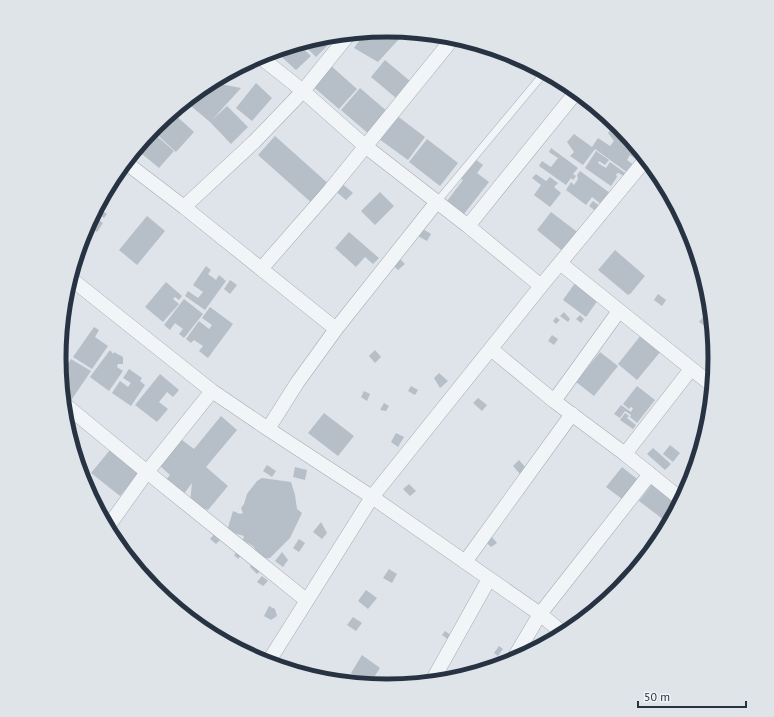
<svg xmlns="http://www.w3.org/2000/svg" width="774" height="717" viewBox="0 0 774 717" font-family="'PT Sans',sans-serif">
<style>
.building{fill:#b6bec7}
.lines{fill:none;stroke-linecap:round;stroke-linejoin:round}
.service-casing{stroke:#a4abb4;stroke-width:8}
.minor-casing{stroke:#a4abb4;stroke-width:15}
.service{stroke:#f2f5f8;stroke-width:7}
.minor{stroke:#f2f5f8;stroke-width:14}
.rim{fill:none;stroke:#273342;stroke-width:5}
</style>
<rect width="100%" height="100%" fill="#dfe4ea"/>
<path class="building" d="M387 30 400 38 378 62 354 48 361 38 363 40 375 31Z
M323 36H331L334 39 316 57 302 43Z
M298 44 311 56 296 70 275 51Z
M385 60 410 81 396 98 371 77Z
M329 64 357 89 339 109 310 84Z
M210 82 241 88 212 120 227 106 248 127 231 144 210 122 185 101Z
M256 83 272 98 252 121 236 108Z
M360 88 389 113 370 135 341 110Z
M581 100 591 108 593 105 613 121 610 125 579 104Z
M172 112 194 132 176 152 152 130Z
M396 115 425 137 408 160 379 139Z
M614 122 619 126 626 135 612 125Z
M611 129 635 145 642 154 638 161 630 155 627 160 634 165 628 173 595 149 583 165 570 156 574 152 567 142 574 134 592 147 598 138 610 146 614 141 608 133Z
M151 131 174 151 159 168 136 149Z
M275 136 331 186 314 205 258 155Z
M427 139 458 163 440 186 409 162Z
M551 148 578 168 573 174 576 176 573 180 571 178 566 185 539 166 542 161 551 167 558 158 549 152Z
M596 151 609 160 605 165 599 161 598 163 606 168 610 162 628 175 626 178 619 173 616 174 617 177 611 186 585 168Z
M475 159 483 165 477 173 489 182 464 214 447 201 463 180 460 178Z
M580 171 610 193 601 204 592 197 586 205 566 190 571 182 574 185 578 179 577 175Z
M536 174 546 181 550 177 558 183 554 187 561 193 550 207 534 195 541 185 532 178Z
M339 181 353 193 346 200 333 189Z
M380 192 394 206 375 225 361 211Z
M593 201 601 207 597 212 589 206Z
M100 209 107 214 104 218 97 213Z
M677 210 683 218 681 220 674 215Z
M551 212 580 234 565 253 537 230Z
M147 216 165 231 137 265 119 250Z
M94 217 103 223 97 232 87 225Z
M423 229 431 234 427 241 418 236Z
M85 230 93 235 89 241 82 237Z
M349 232 379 258 373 264 365 257 356 267 335 248Z
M615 250 645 276 631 293 628 295 598 270Z
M400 259 405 264 398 270 393 265Z
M206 266 211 270 208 274 216 280 219 275 226 281 205 310 185 296 188 291 198 298 203 292 193 285Z
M230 280 237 285 230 294 224 289Z
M166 282 182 296 179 300 175 297 173 299 179 304 163 322 145 307Z
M575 283 598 300 586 317 563 300Z
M658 294 666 300 662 306 654 300Z
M184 299 203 314 184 338 179 334 183 329 175 323 170 330 164 325Z
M210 307 233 324 208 358 199 351 203 346 194 340 191 343 186 339 199 321 209 329 212 325 202 318Z
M564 312 570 319 568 322 560 316Z
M580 315 584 319 581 323 576 319Z
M556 317 560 320 556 324 553 321Z
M703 317 712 323 708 328 699 322Z
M94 327 99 330 95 337 108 346 92 369 73 357Z
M552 335 558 339 554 345 548 341Z
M641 335 661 351 637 380 618 364Z
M110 350 113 354 114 352 123 357V364H118L117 367 123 371 109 391 90 377Z
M375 350 381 357 375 363 369 356Z
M600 352 618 366 594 396 576 382Z
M71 359 91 371 70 402 62 397 60 376Z
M129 369 142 378 140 381 145 385 131 406 112 393 120 381 128 387 131 383 123 378Z
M439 373 448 381 440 388 434 378Z
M160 374 179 390 173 397 167 392 159 402 168 409 157 422 135 405Z
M411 386 418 390 415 395 408 391Z
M637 386 655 400 637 423 630 417 631 415 625 411 620 418 614 414 621 405 631 412 633 408 631 407 629 409 623 404Z
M364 391 370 394 367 401 361 397Z
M478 398 487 405 482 411 473 403Z
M384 403 389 406 386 411 380 410Z
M324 413 354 436 338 456 308 433Z
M625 413 629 416 627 418 636 425 633 429 620 420Z
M221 416 237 430 206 467 228 486 208 510 190 503 192 483 183 495 165 481 170 475 160 466 182 440 194 449Z
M705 425 708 427 705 436 700 431Z
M396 433 404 437 398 447 391 442Z
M670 445 680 453 673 462 663 454Z
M653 448 671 464 665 470 647 454Z
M110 450 139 473 120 496 91 473Z
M519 460 526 468 520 474 513 466Z
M267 465 276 471 272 477 263 471Z
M295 467 307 470 305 480 293 477Z
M622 467 637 479 622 499 606 487Z
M262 478 291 482 295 495 297 509 302 513 290 538 270 558 262 559 253 546 243 540 244 536 227 531 233 511 240 514 243 513 241 508 244 504 247 494 257 481Z
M653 483 680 504 668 523 639 501Z
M409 484 416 491 410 496 403 489Z
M321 522 327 533 322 539 313 532Z
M216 532 222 538 216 544 210 539Z
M491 536 497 543 491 547 485 541Z
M299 539 305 543 299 552 293 548Z
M117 543 125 550 123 552 116 544Z
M239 550 243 553 238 559 234 555Z
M282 552 288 560 283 567 275 561Z
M253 560 262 569 257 574 250 567Z
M389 569 397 574 392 583 383 578Z
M262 576 268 581 263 586 257 582Z
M366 590 377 598 368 609 358 601Z
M269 606 275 609 277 616 271 620 264 616Z
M353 617 362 623 356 631 347 625Z
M445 631 452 636 449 640 442 635Z
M499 646 503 649 498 656 494 653Z
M362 655 380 668 369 685 351 673Z"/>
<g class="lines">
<g class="service-casing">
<path id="service" d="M436 203 545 72"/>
</g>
<g class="minor-casing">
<path id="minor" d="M259 56 303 91 365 146 468 226 541 286 372 497 267 664
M125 162 184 207 336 329 297 383 268 429
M184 207 254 142 303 91 349 34
M468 226 577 91
M560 263 713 386
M261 269 330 190 454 37
M70 278 212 391 268 429 372 497 540 614 564 634
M541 286 646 159
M336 329 436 203
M491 349 554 401 625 454 682 500
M554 401 619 311
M63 403 147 472 306 600
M625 454 691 369
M107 528 147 472 212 391
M465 562 572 414
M511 663 540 614 650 474
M431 683 489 579"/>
</g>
<use href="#service" class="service"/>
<use href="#minor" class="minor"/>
</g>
<path d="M0 0H774V717H0ZM66 358a321 321 0 1 1 642 0a321 321 0 1 1-642 0Z" fill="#dfe4e9" fill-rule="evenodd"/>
<path class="rim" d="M66 358a321 321 0 1 1 642 0a321 321 0 1 1-642 0Z"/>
<path d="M638 701v6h108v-6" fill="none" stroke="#273342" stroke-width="2"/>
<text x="644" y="701" font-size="12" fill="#273342" stroke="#eff3f7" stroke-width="3" paint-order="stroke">50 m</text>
</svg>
